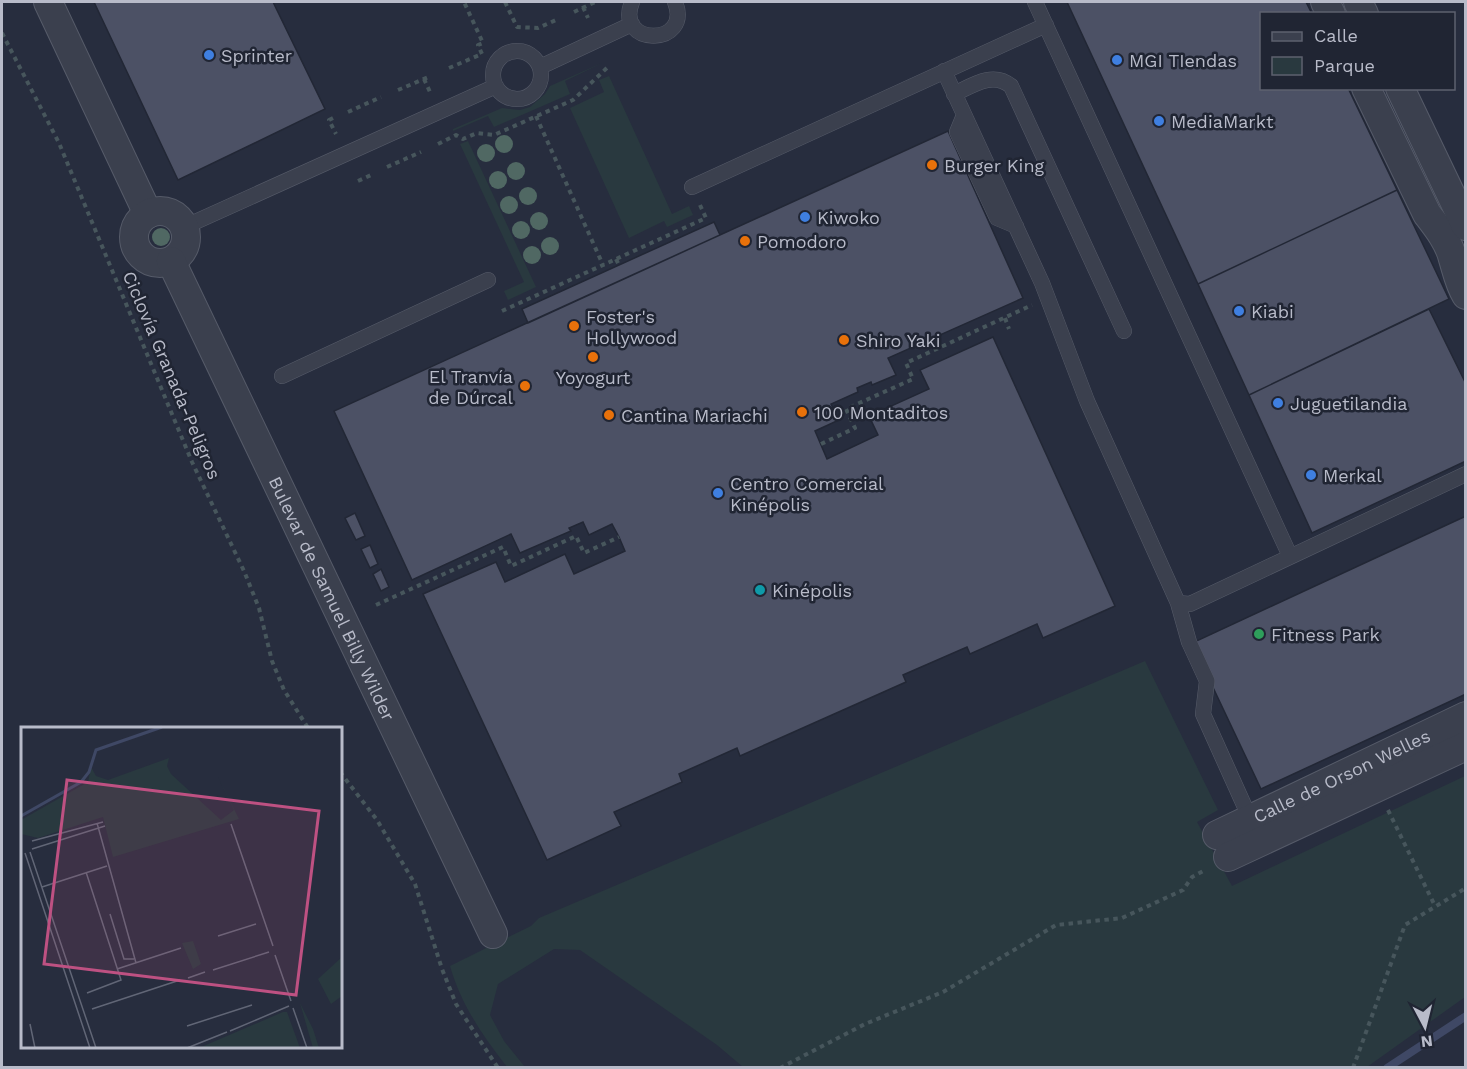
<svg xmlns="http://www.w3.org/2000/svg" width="1467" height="1069" viewBox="0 0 1467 1069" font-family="'Work Sans',sans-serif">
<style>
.green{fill:#29393f}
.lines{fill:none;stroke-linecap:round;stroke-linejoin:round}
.stream{stroke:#3f4865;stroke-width:8}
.building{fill:#4c5165;stroke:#222735;stroke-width:1.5}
.lane-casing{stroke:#565b69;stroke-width:16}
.street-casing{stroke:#565b69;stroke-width:30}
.path{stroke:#47565c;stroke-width:4;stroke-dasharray:4.5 4.5;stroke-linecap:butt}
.lane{stroke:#3b404e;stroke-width:15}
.street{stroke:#3b404e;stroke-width:28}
.tree{fill:#506863}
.shop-dot{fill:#3f7fe0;stroke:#202533;stroke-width:2}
.food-dot{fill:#e8710a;stroke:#202533;stroke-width:2}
.culture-dot{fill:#0f9aa8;stroke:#202533;stroke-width:2}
.leisure-dot{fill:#2e9e5b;stroke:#202533;stroke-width:2}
.labels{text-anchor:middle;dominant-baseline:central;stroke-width:5;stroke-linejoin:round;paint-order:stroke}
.poi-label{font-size:18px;fill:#b8bbc9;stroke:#202533;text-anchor:start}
.street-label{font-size:18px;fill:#b8bbc9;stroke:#202533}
.inset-river{fill:none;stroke:#3f4865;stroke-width:3}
.inset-road{fill:none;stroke:#616676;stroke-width:1.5}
.view{fill:#be5182;fill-opacity:0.15;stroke:#be5182;stroke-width:3}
.inset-edge{fill:none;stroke:#b8bbc9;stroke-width:3}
</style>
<rect width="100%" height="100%" fill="#272d3e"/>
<path class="green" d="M602 63 565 81 570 94 494 127 488 116 453 131V129L502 108 520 110 530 107 545 94 550 86Z
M609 76 672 214 689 206 693 215 667 227 664 221 629 238 570 108 604 92 599 80Z
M468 141 536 287 508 300 504 291 524 282 460 144Z
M1145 661 1218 810 1197 822 1232 886 1465 776V997L1367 1067H743L717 1045 580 950 554 949 498 984 490 1015 504 1041 525 1067H507C483 1036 461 1005 450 966L531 926 539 918Z"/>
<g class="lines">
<path class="stream" d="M1387 1068 1466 1016"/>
</g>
<path class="building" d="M94 2H273L325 109 178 180Z
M1067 2H1306L1312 14H1262V88H1348L1397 190 1198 284Z
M948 131 1023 298 888 358 896 375 872 385 871 382 857 388 858 392 831 404 839 420 815 431 827 459 878 435 869 416 929 389 920 370 993 337 1115 606 1043 638 1037 624 970 654 967 647 903 675 906 682 740 756 737 748 679 774 682 782 614 812 621 826 547 860 423 594 496 562 505 582 565 554 574 574 625 551 619 537 612 524 589 535 583 522 569 528 571 531 520 553 511 534 412 580 334 411Z
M1397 190 1449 299 1249 395 1198 284Z
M714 222 720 235 528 323 522 309Z
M1429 309 1466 384V461L1312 533 1249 395Z
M355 513 365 536 356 540 345 518Z
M1466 516V694L1261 789 1192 643Z
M370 545 378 564 370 568 361 549Z
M381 569 389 587 381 591 373 574Z"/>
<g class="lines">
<g class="lane-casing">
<path id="lane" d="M632 2C614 47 693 47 675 2
M1035 2 1290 556
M493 75a24 24 0 1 1 48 0a24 24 0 1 1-48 0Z
M540 67 632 24
M944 71 1042 283 1087 401 1178 603 1189 642 1207 681 1203 714 1253 825
M954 94C973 85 993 71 1011 86L1124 331
M964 115 957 132 997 218 1016 226
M692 187 1046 25
M184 227 496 86
M282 376 488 280
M1178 603 1190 604 1466 474"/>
</g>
<g class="street-casing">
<g id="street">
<path d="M48 2 148 214"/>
<path d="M1325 2 1331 14"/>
<path d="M1358 2 1364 14"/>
<path d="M1366 88 1427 214C1437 227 1449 242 1453 259 1457 272 1459 283 1466 295"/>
<path d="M1400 88 1466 226"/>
<circle cx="160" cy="237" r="26"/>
<path id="s1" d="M171 261 493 934"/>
<path id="s2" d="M1217 835 1466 716"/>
<path d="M1228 857 1466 746"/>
</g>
</g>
<path class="path" d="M505 2 517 27 538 28 556 20
M583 7 588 18
M574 12 595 2
M2 33 59 143 192 462 244 571 259 608 272 661 284 690 308 728
M449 68 482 54 478 45 483 43 464 2
M424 79 430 92
M398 90 431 76
M348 112 381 97
M536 116 603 265
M333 118 329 120 336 134
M438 144 456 135 463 139 477 133 494 135 573 100 610 65
M387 167 421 152
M358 181 371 175
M616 259 619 265
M502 311 706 218 700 205
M1005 318 1009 329
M821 444 855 428 846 409 913 379 906 363 1032 305
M376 605 503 547 511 566 576 536 584 553 619 537
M340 772 377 820 415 884 442 969 456 1004 498 1068
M1388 810 1435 906
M780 1068 865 1024 943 992 1056 925 1122 918 1183 890 1192 877 1205 870
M1353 1068 1405 925 1466 888"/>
<use href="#lane" class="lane"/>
<use href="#street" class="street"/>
</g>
<g class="tree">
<circle cx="504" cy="144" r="9"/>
<circle cx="486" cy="153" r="9"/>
<circle cx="516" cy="171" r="9"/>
<circle cx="498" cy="180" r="9"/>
<circle cx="528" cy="196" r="9"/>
<circle cx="509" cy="205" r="9"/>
<circle cx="539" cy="221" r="9"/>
<circle cx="521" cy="230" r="9"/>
<circle cx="161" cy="237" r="9"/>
<circle cx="550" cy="246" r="9"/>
<circle cx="532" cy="255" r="9"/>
</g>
<g class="shop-dot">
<circle cx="209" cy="55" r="6"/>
<circle cx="1117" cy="60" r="6"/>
<circle cx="1159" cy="121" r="6"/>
<circle cx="805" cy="217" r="6"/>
<circle cx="1239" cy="311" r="6"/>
<circle cx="1278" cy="403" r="6"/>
<circle cx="1311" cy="475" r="6"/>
<circle cx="718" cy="493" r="6"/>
</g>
<g class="food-dot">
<circle cx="932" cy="165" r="6"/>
<circle cx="745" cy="241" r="6"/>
<circle cx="574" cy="326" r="6"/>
<circle cx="844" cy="340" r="6"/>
<circle cx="593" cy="357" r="6"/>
<circle cx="525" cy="386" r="6"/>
<circle cx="802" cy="412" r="6"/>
<circle cx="609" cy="415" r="6"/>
</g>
<circle class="culture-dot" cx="760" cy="590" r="6"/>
<circle class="leisure-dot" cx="1259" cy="634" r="6"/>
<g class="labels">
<g class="poi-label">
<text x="221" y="55">Sprinter</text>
<text x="1129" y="60">MGI TIendas</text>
<text x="1171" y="121">MediaMarkt</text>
<text x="944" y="165">Burger King</text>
<text x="817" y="217">Kiwoko</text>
<text x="757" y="241">Pomodoro</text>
<text x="1251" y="311">Kiabi</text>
<text x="586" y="316">Foster's<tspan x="586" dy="21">Hollywood</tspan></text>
<text x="856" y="340">Shiro Yaki</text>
<text x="513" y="376" text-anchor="end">El Tranvía<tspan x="513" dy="21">de Dúrcal</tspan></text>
<text x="593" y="377" text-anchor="middle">Yoyogurt</text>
<text x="1290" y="403">Juguetilandia</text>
<text x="814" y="412">100 Montaditos</text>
<text x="621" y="415">Cantina Mariachi</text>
<text x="1323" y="475">Merkal</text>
<text x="730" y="483">Centro Comercial<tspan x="730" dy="21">Kinépolis</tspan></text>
<text x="772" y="590">Kinépolis</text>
<text x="1271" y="634">Fitness Park</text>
</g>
<g class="street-label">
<text transform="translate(172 375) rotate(67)">Ciclovía Granada-Peligros</text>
<text stroke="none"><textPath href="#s1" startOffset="374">Bulevar de Samuel Billy Wilder</textPath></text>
<text stroke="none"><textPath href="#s2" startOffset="138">Calle de Orson Welles</textPath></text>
</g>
</g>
<g transform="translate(21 727)">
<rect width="321" height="321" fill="#272d3e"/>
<path d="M148 31 146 39 150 47 200 93 213 83 197 50 218 92 92 130 82 90 17 111 0 107V93L67 55 70 40 75 49 87 53ZM172 214 180 237 172 242 161 216ZM321 230V269L310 277 297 252ZM279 276 292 302 298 321H292ZM266 285 279 321H178L262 285Z" fill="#29393f"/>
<path class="inset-river" d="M0 89 60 55 68 45 75 23 141 0"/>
<path class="inset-road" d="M76 96 115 236M210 97 252 219M11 114 82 95M11 122 84 99M9 125 75 321M4 126 69 321M65 145 100 253 66 266M21 160 86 139M89 187 103 232H113M197 209 235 197M254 228 270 274M96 242 160 221M192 243 248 225M167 251 184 245M272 281 286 321M71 282 159 253M9 297 14 321M166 299 231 278M209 304 268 279M166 321 206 305"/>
<path class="view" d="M46 53 298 84 275 268 23 237Z"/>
<rect width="321" height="321" class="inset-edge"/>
</g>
<rect width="1467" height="1069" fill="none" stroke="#b8bbc9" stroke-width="6"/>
<rect x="1260" y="12" width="195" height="78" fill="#202533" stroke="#5d616f" stroke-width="1.5"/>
<rect x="1272" y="32" width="30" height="9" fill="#3b404e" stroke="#5d616f" stroke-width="1.5"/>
<text x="1314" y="42" font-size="18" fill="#b8bbc9">Calle</text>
<rect x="1272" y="57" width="30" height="18" fill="#29393f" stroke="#5d616f" stroke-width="1.5"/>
<text x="1314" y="72" font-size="18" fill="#b8bbc9">Parque</text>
<g transform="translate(1425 1027) rotate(173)" stroke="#202533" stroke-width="4.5" paint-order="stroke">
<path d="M0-4.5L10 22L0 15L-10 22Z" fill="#b8bbc9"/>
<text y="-9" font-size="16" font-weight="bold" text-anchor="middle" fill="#b8bbc9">N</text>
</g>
</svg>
